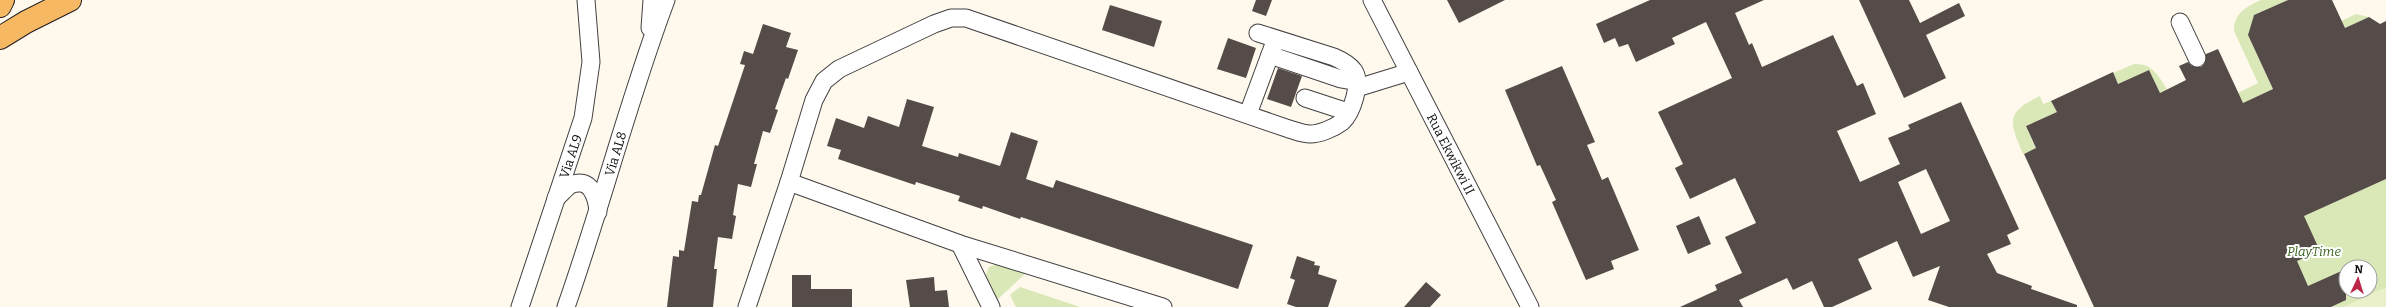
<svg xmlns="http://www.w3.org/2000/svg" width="2386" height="307" viewBox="0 0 2386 307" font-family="Bitter,serif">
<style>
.green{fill:#dae8b7;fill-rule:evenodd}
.pitch{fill:#eaf0c9}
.building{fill:#554c49;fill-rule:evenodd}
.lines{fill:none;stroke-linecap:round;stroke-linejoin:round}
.minor-casing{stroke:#404040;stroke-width:19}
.major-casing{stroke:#1e1e1e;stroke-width:24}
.minor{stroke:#fff;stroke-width:17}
.major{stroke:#f7b864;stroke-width:22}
.labels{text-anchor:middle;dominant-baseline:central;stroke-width:4;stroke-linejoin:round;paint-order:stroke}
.street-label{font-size:13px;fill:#0d0d0d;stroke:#fff}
.park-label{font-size:13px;font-style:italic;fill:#39641e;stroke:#fff}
</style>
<rect width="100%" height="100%" fill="#fff8ed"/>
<path class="green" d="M2261 0H2288L2254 15 2248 35 2273 89 2243 103 2238 93 2258 83 2234 31C2234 13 2246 7 2261 0Z
M2356 14 2369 17 2345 28 2341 21Z
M2134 64C2152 63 2158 75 2167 89L2160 93 2149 70 2118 84 2113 73Z
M2040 96 2043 104 2051 101 2057 112 2026 126 2036 149 2023 154C2010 122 2004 113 2040 96Z
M2386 179V288L2382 290 2386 307H2300L2276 228ZM2346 267H2370V291H2346Z
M1000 263 1026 273 997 300 986 275 989 267Z
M1020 287 1080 307H1016L1010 295Z"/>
<path class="pitch" d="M2386 288V307H2343L2382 289Z"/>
<path class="building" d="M1256 0H1272L1266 16 1252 11Z
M1447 0H1505L1459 23Z
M1650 0H1764L1735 13 1749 45 1752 43 1762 67 1833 35 1857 86 1863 83 1876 114 1837 131 1860 182 1900 164 1888 138 1910 129 1908 125 1961 102 2019 229 2007 235 2011 244 1987 254 1997 273 2032 286 2031 289 2077 305V307H1949L1928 300 1940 266 1913 277 1897 241 1858 259 1872 289 1832 307H1824L1812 281 1793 290 1787 278 1739 300 1743 307H1680L1717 290 1715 285 1742 273 1725 237 1756 223 1735 178 1690 199 1675 168 1683 164 1658 112 1732 78 1706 22 1672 38 1675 44 1636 62 1628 44 1619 47 1615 38 1604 43 1596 24ZM1926 169 1950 221 1921 234 1898 182Z
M1859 0H1909L1920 23 1959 3 1965 16 1926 35 1946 78 1904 98Z
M2288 0H2332L2345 28 2369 17 2380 24 2386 21V179L2304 216 2320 251 2297 261 2308 286 2346 269V291H2349L2346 293V300L2331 307H2094L2024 154 2036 148 2026 126 2057 112 2051 101 2113 72 2118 84 2149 70 2160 93 2186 80 2179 66 2188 62 2192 66 2201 67 2205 63 2206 54 2218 49 2243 103 2273 89 2248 35 2254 15Z
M1110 5 1162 21 1154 47 1102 30Z
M763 24 791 33 786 47 798 50 788 79 786 78 775 109 778 110 770 133 763 131 754 164H757L751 187 738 184 733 215 736 216 732 239 718 237 714 269H717L713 307H667L673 256 679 257V250L684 251 692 201 698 202 699 195H701L715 145 718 146 745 65 740 64 744 51 753 54Z
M1228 38 1256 48 1246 78 1217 69Z
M1562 66 1595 142 1587 145 1602 180 1608 177 1639 250 1611 261 1614 269 1586 280 1552 202 1556 200 1540 165 1537 166 1505 90Z
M1278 68 1302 76 1291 107 1267 99Z
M907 99 934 107 922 146 958 157 959 153 1000 166 1011 132 1038 141 1026 179 1053 188 1056 180 1253 245 1238 289 1021 217 1020 219 983 206 982 209 958 201 960 196 916 182 915 185 838 159 841 150 827 146 836 118 864 128 868 116 899 127Z
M1699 216 1711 244 1688 254 1676 226Z
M1297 256 1315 262 1314 265 1320 266 1318 274 1337 280 1328 307H1296L1287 304 1295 280 1290 278Z
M2363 261 2366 267H2350Z
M792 275H811V289H852V307H792Z
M934 277 935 291 947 290 949 307H910L906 280Z
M1426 282 1441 295 1430 307H1404Z"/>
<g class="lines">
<g class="minor-casing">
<g id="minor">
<path id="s1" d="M1372 0 1530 307"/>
<path d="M2180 22 2197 58"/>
<path d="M650 28 652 0"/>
<path d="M1270 55 1341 79 1358 82"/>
<path d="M1357 88 1409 72"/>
<path d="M1305 98 1348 112"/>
<path d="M1248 114 1274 44"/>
<path d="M789 182 960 244 1163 307"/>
<path d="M556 198C560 195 566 188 570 185 591 176 597 198 598 212"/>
<path d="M960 244 991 307"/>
<path id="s2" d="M520 307 583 118 591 62 586 0"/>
<path id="s3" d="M566 307C602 205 628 101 666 0"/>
<path d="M747 307 789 182 814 100 824 81 839 69 934 24 951 18H966L1289 129C1296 131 1303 134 1310 134 1320 134 1334 128 1342 122 1352 113 1362 83 1354 71 1349 64 1341 60 1334 57L1258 33"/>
</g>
</g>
<g class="major-casing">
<path id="major" d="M0 6 3 0
M0 38 26 22 70 0"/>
</g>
<use href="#minor" class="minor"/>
<use href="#major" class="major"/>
</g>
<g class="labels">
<g class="street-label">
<text stroke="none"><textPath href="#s1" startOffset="173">Rua Ekwikwi II</textPath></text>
<text stroke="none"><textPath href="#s3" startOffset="161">Via AL8</textPath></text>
<text stroke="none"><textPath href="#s2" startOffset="159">Via AL9</textPath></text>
</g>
<g class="park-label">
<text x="2314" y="251">PlayTime</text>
</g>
</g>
<g transform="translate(2358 279) rotate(4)"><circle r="19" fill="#ffffff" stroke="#9e9e9e"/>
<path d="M0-3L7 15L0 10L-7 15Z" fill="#bb2649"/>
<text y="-6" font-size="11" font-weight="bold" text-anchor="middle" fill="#0d0d0d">N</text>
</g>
</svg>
